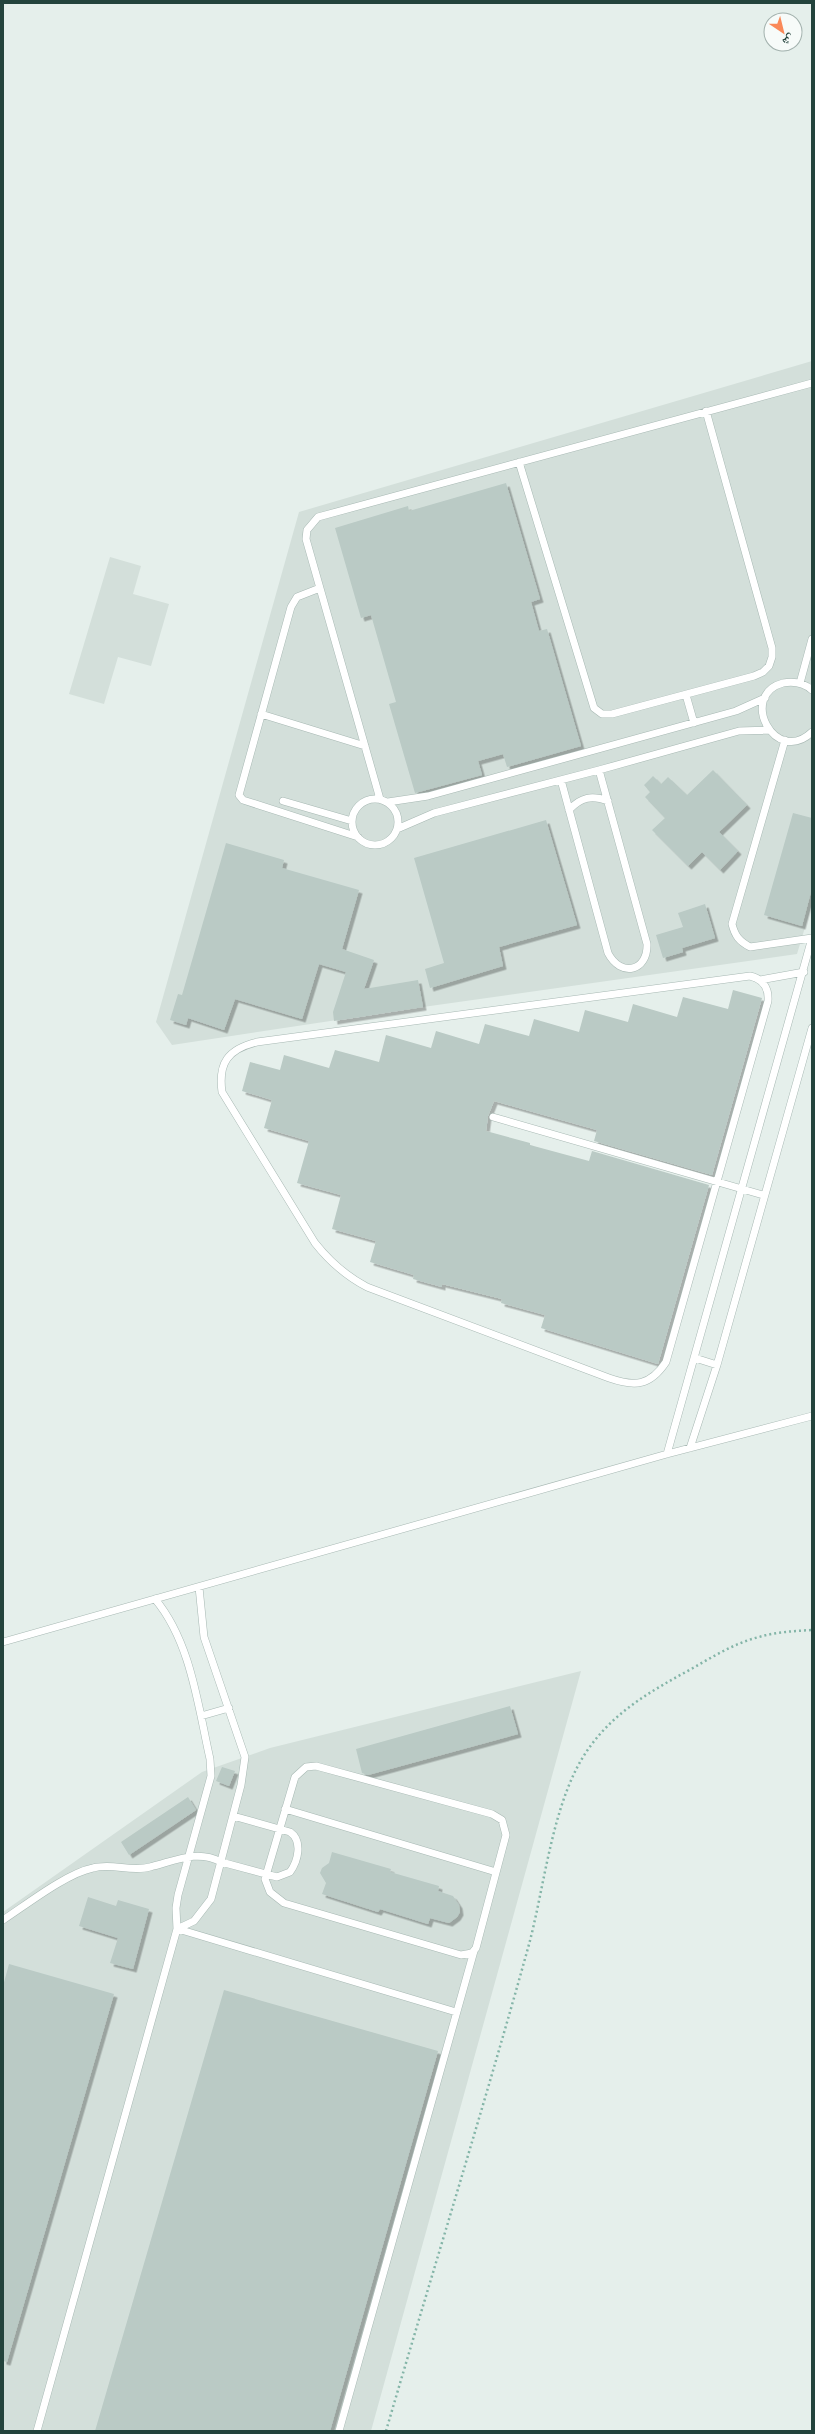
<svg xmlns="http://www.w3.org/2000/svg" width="815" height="2434" viewBox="0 0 815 2434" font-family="Karla,'Noto Naskh Arabic',sans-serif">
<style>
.built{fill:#d3dfda}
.building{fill:#bacac5;filter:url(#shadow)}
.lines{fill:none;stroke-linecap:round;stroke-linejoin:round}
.lane-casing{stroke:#a7b8b3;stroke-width:8}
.path{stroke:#84b5a8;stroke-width:2.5;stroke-dasharray:2 3;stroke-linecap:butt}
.lane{stroke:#fff;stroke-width:7}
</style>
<defs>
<filter id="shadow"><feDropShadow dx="3.5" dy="3.5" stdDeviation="0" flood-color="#0004"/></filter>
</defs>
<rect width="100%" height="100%" fill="#e5efeb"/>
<path class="built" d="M812 361V904L797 954 423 1007 172 1045 156 1022 299 512Z
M110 557 141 566 133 594 169 604 151 666 118 657 104 704 69 694Z
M581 1671 371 2431H3V1912L202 1772 270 1748Z"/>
<path class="building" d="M506 483 540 599 531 602 539 631 547 629 581 746 507 767 503 754 478 761 482 775 415 793 389 704 396 702 371 615 361 618 335 528 408 506 409 511Z
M713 770 747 805 719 832 738 851 720 870 702 852 688 866 652 830 665 818 645 797 650 792 644 785 653 776 661 784 668 777 687 795Z
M793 813 812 818V888L802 926 764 915Z
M546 820 577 925 499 947 503 966 430 988 425 969 444 963 414 858Z
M226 843 284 860 282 868 359 890 342 949 374 960 364 989 418 980 423 1007 334 1021 333 1012 346 972 319 964 302 1019 235 999 224 1030 188 1018 186 1025 170 1020 178 994 182 995Z
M705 904 715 938 682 948 683 952 663 958 656 935 683 927 678 913Z
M733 990 762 998 712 1175 594 1141 597 1130 494 1101 488 1116 486 1131 530 1143V1145L589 1161 592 1151 709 1185 658 1364 541 1328 545 1315 501 1303 502 1299 442 1284V1287L413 1279 414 1275 370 1262 376 1241 332 1229 341 1195 297 1183 309 1141 264 1128 272 1100 242 1091 250 1062 280 1070 284 1055 329 1068 335 1050 379 1062 386 1035 431 1048 436 1031 479 1044 485 1024 529 1036 534 1019 579 1032 585 1010 628 1022 633 1004 677 1017 683 997 728 1009Z
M510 1706 518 1734 368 1775 362 1773 356 1749Z
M222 1767 235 1771 229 1786 216 1781Z
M188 1797 196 1810 129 1855 121 1842Z
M332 1852 391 1869 390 1872 439 1886 438 1891 453 1896 459 1905 460 1912 457 1917 449 1923 430 1918 428 1924 380 1909 378 1912 322 1894 326 1883 320 1873 322 1868 329 1863Z
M88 1897 116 1906 118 1900 149 1909 133 1969 110 1963 118 1938 79 1926Z
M9 1964 114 1994 7 2362 3 2361V1986Z
M224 1990 438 2051 330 2431H95Z"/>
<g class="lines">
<g class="lane-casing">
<path id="lane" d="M519 462 594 708 602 714H612L754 676 763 672 769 666 772 657V648L706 411
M320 588 297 597 291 607 239 795 243 800 358 837
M800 683 812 639
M812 690C804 683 794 681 783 683 738 695 775 767 812 732
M686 695 694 723
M261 714 365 746
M785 740 732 924C735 936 739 941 750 947L812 938
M561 780 608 953C621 978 648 971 647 944L599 770
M380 799 306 539 307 530 318 517 812 383
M352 822a23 23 0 1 1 46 0a23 23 0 1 1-46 0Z
M283 801 352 821
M388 802 428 796 736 711 765 698
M569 810C581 797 592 795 608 801
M397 829 434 813 599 770 739 731 769 730
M750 976C763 979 769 988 768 1001L666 1362C650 1386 635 1387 609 1378L367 1287C346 1276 330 1262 315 1243L222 1092C218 1063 228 1049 257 1042Z
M760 980 804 972
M493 1117 763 1195
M695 1358 717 1365
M690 1448 717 1365 812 1028
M667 1454 812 938
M3 1642 667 1454 812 1416
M201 1716 229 1708
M316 1766 492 1814 502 1820 506 1835 476 1948 472 1953 461 1955 284 1903 270 1892 265 1879 295 1777 306 1767Z
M285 1809 496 1872
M3 1920C26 1905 67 1873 93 1868 112 1863 131 1872 150 1867 175 1861 197 1849 221 1862L277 1877 290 1872C298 1861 303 1841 290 1832L233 1816
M177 1929 194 1921 211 1899 241 1785 245 1757 204 1637 199 1587
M178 1929 456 2012
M37 2431 177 1929 176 1908 178 1895 211 1776 210 1759C198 1706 191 1642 155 1599
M339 2431 474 1951"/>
</g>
<path class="path" d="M386 2431C433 2270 483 2110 528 1948 545 1887 552 1799 589 1748 616 1710 653 1690 693 1668 714 1656 735 1643 759 1637 776 1632 794 1631 812 1630"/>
<use href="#lane" class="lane"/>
</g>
<rect width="815" height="2434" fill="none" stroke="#23433c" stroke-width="8"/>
<g transform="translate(783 32) rotate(145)"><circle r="19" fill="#f7fbf9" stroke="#a2b1ad"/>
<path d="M0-3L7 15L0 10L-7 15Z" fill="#fa8959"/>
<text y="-6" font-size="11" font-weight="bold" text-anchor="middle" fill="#23433c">ش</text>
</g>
</svg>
